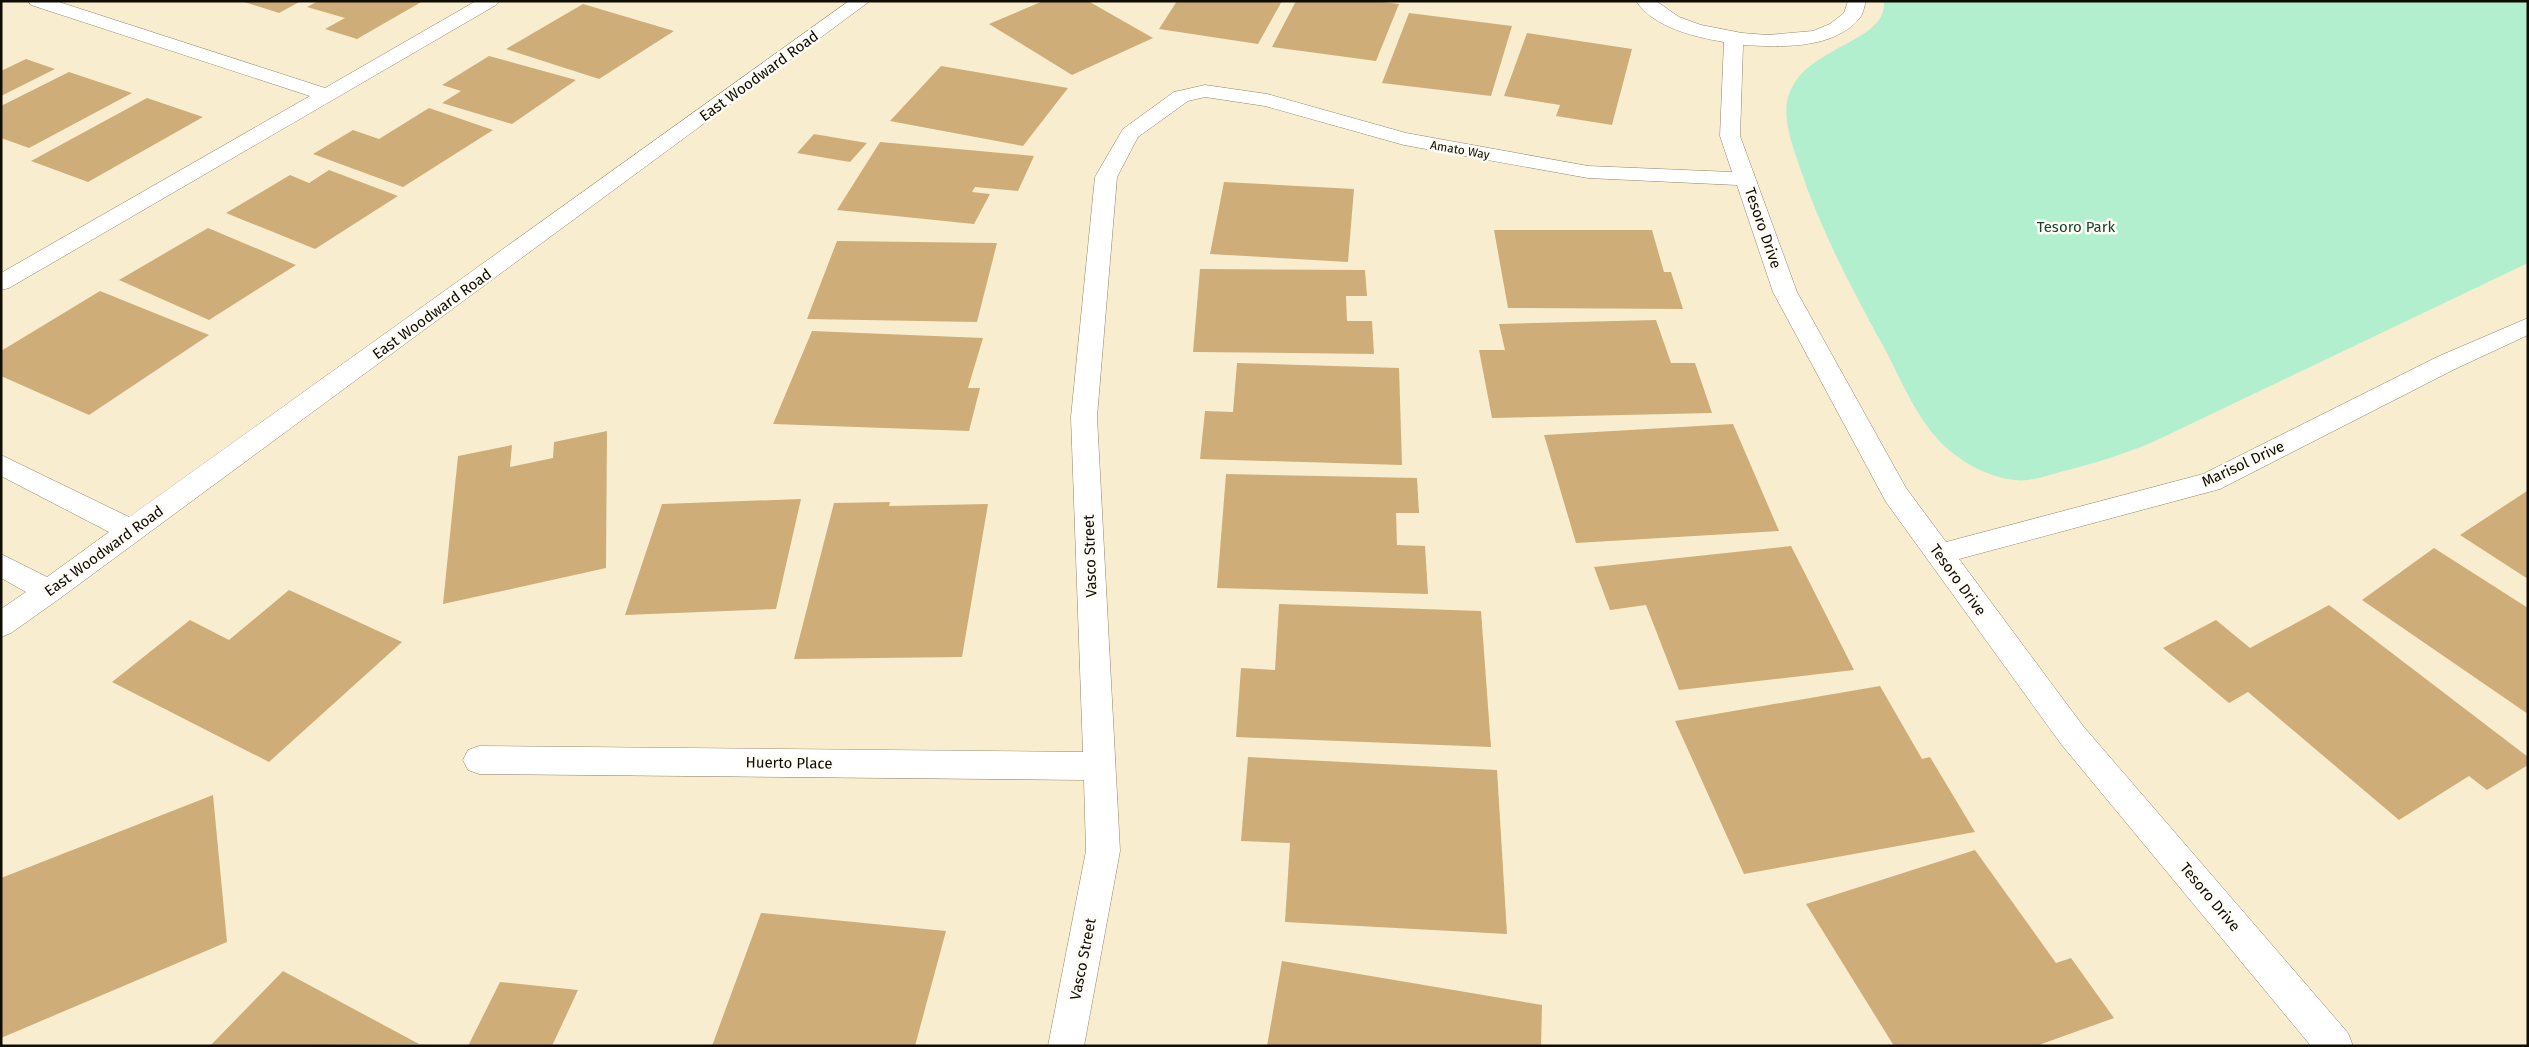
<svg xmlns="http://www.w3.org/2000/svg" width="2529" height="1047" viewBox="0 0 2529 1047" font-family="'Fira Sans',sans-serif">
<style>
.green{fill:#b2efcf}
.building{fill:#cfad78}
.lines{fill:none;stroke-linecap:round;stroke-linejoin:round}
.minor-casing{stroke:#8f8569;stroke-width:1}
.minor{fill:#fff;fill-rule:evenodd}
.labels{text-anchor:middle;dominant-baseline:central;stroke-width:5;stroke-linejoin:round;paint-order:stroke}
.far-street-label{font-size:12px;fill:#0f0c03;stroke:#fefcf5}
.street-label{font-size:15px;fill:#0f0c03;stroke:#fefcf5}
.park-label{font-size:15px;fill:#124530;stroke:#fefcf5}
</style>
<rect width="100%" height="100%" fill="#f8eecf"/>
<path class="green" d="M1884 1H2528V263L2153 442C2122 455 2092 464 2060 472 2046 476 2030 482 2015 480 1985 477 1953 458 1934 435 1915 413 1900 379 1887 353 1854 293 1822 234 1800 168 1795 153 1789 137 1787 121 1777 46 1889 49 1884 1Z"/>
<path class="building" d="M241 1H301L279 13Z
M318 1H423L357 39 325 29 345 18 307 7Z
M1043 1H1088L1153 38 1072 75 989 24Z
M1177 1H1282L1258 44 1159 29Z
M1296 1H1374L1399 4 1376 61 1272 47Z
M583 4 674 31 599 79 506 49Z
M1409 13 1512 26 1491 96 1382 83Z
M1527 33 1632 49 1612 125 1556 116 1560 105 1504 96Z
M489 56 576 80 512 124 442 103 461 91 442 85Z
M26 59 55 69 1 96V71Z
M941 66 1068 88 1023 146 890 121Z
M69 72 132 93 29 148 1 138V106Z
M147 98 203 117 88 182 31 161Z
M429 108 493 130 403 187 313 154 353 130 379 139Z
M814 134 867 143 850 162 797 153Z
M880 142 1034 156 1018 191 975 187 972 192 990 194 974 224 837 210Z
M329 170 398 196 315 249 226 213 290 175 309 183Z
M1224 182 1354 189 1348 262 1210 254Z
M208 228 296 265 209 320 119 280Z
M1494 230H1652L1664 272H1671L1683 309 1508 308Z
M837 241 997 243 977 322 807 319Z
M1200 269 1365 270 1367 296H1346L1347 321H1372L1374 354 1193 352Z
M100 291 209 335 89 415 1 376V351Z
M1656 320 1671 363H1695L1712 413 1492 418 1479 350H1505L1499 324Z
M812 331 983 338 968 388H980L969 431 773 424Z
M1237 363 1399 368 1402 465 1200 459 1205 411 1233 412Z
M1733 424 1779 531 1576 543 1544 435Z
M607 431 606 568 443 604 458 456 512 445 510 467 553 458 554 442Z
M1226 474 1417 478 1419 513H1396L1397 545 1425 546 1428 594 1217 588Z
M2527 491H2528V579L2460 535Z
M801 499 776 609 625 615 662 504Z
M890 502 889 506 988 504 962 657 794 659 834 503Z
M1791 546 1854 670 1679 690 1646 605 1610 610 1594 567Z
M2434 548 2528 608V714L2362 600Z
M289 590 402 642 269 762 112 682 190 620 229 640Z
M1279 604 1481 611 1491 747 1236 737 1241 668 1275 670Z
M2329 605 2528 757V765L2487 790 2469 776 2399 820 2248 692 2229 703 2163 648 2216 620 2250 648Z
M1880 686 1922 759 1930 757 1975 832 1744 874 1675 721Z
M1248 757 1497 770 1507 934 1285 922 1290 843 1241 841Z
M213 795 227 942 1 1038V878Z
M1975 850 2056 963 2071 958 2114 1018 2036 1046H1894L1806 904Z
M761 913 946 931 915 1046H712Z
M1282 961 1542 1005 1541 1046H1267Z
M283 971 419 1044 210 1046Z
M500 982 578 990 552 1046H468Z"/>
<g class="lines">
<g class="minor-casing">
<path id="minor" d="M28 1H56L325 88 476 1H499L496 5 9 288 1 290V273L310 96 31 5Z
M849 1H870L59 599 11 633 1 637V609L26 592 1 578V554L47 577 109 532 1 476V455L129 517Z
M1636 1H1656L1679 17 1701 25 1742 33 1768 35 1813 31 1830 24 1844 13 1848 1H1866C1864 7 1863 15 1859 19 1832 50 1780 47 1743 45L1740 136 1797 292 1906 488 1946 542 2203 474 2437 357 2528 318V335L2455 369 2220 489 1959 559 2083 726 2348 1033 2353 1046H2311L2061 744 1886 502 1773 292 1737 185 1588 178 1404 145 1265 106 1205 97 1188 101 1138 137 1117 177 1097 417 1120 851 1084 1046H1048L1086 851 1084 780 479 774 468 770 463 760 468 750 479 746 1083 752 1071 417 1095 177 1123 129 1174 92 1205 85 1267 94 1406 133 1588 166 1732 172 1720 136 1724 42C1695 37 1654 28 1636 1Z"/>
</g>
<use href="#minor" class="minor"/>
</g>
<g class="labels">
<g class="far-street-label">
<text transform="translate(1460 150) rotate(10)">Amato Way</text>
</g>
<g class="street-label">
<text transform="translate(759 76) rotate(-36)">East Woodward Road</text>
<text transform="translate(1763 228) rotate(71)">Tesoro Drive</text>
<text transform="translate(432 314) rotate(-36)">East Woodward Road</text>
<text transform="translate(2243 464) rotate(-25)">Marisol Drive</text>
<text transform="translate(104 551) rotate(-36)">East Woodward Road</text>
<text transform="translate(1090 556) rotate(-92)">Vasco Street</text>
<text transform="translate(1958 580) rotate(54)">Tesoro Drive</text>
<text transform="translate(789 763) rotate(1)">Huerto Place</text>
<text transform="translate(2210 897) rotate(50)">Tesoro Drive</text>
<text transform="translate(1083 959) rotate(-79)">Vasco Street</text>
</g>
<g class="park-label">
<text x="2076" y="227">Tesoro Park</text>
</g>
</g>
<rect width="2529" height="1047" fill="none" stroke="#0f0c03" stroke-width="5"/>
</svg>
